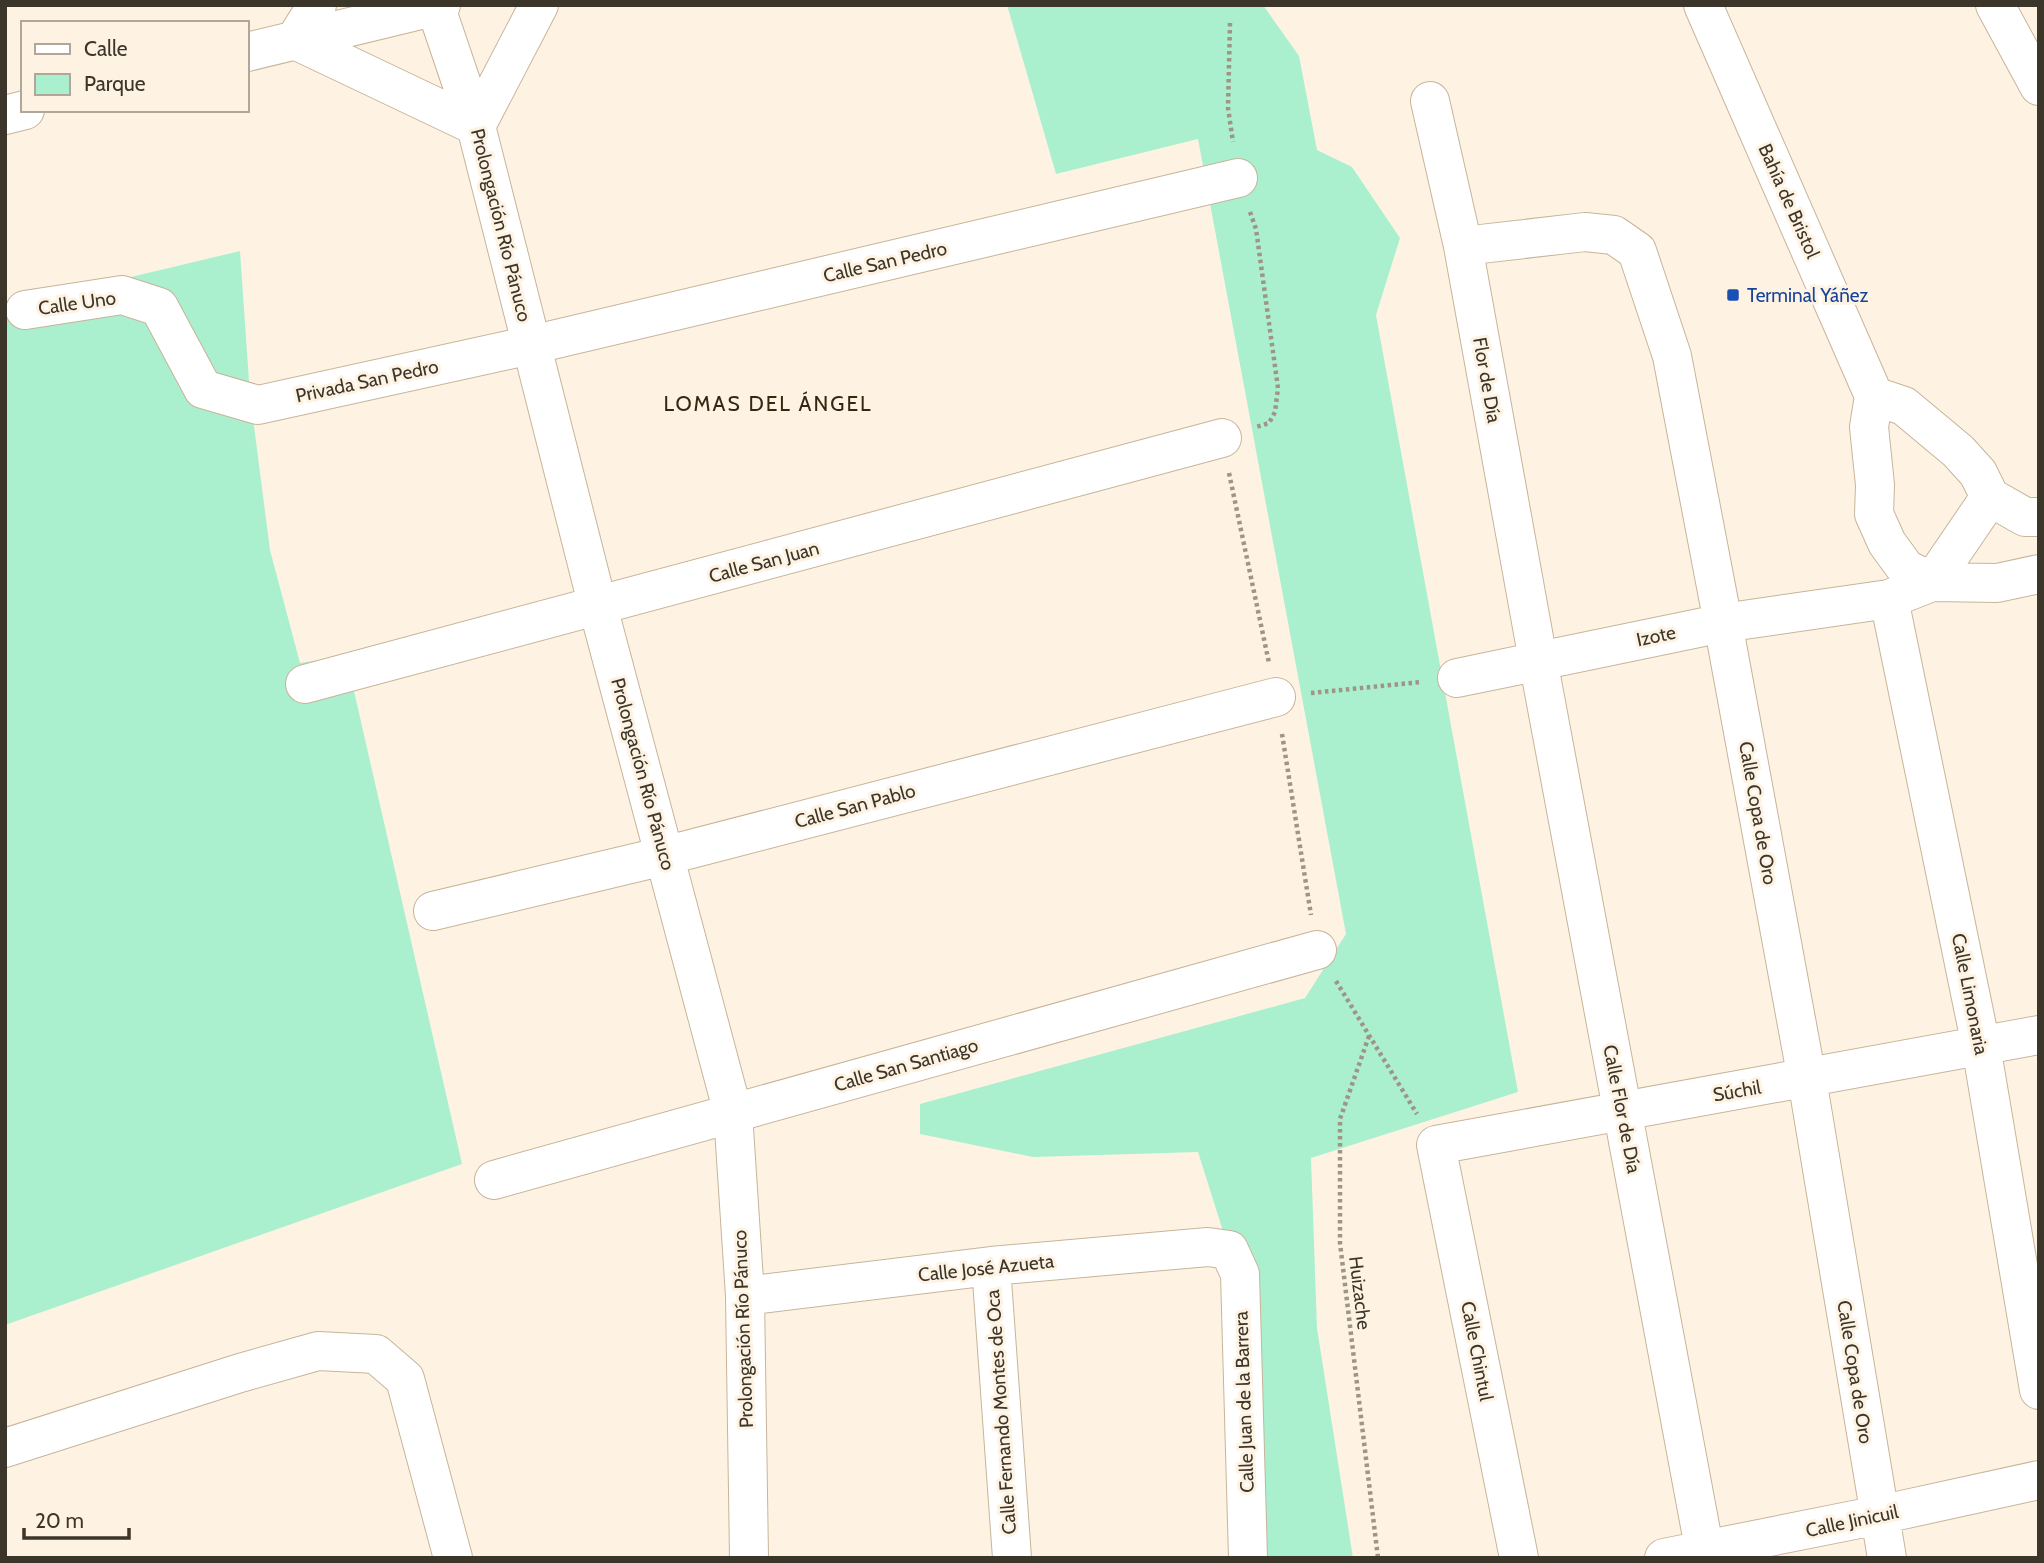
<svg xmlns="http://www.w3.org/2000/svg" width="2044" height="1563" viewBox="0 0 2044 1563" font-family="Cabin,sans-serif">
<style>
.green{fill:#aaf0cf}
.lines{fill:none;stroke-linecap:round;stroke-linejoin:round}
.minor-casing{stroke:#c7b49a;stroke-width:40}
.path{stroke:#9e9587;stroke-width:4.5;stroke-dasharray:3.5 3.5;stroke-linecap:butt}
.minor{stroke:#fff;stroke-width:38}
.transit-dot{fill:#1a4fb4;stroke:#fef3e3;stroke-width:2.5}
.labels{text-anchor:middle;dominant-baseline:central;stroke-width:6;stroke-linejoin:round;paint-order:stroke}
.street-label{font-size:19px;fill:#3c352a;stroke:#fef3e3}
.transit-label{font-size:19px;fill:#164399;stroke:#fef3e3;text-anchor:start}
.neighbourhood-label{font-size:21px;letter-spacing:2px;fill:#362711;stroke:#fef3e3}
</style>
<rect width="100%" height="100%" fill="#fef3e3"/>
<path class="green" d="M1007 5H1263L1299 56 1317 150 1352 167 1400 238 1376 315 1518 1092 1311 1158 1317 1328 1353 1558H1233L1222 1228 1198 1152 1033 1157 920 1134V1104L1305 998 1346 934 1198 139 1056 174Z
M240 251 250 395 270 550 300 663 346 656 462 1164 5 1325V307Z"/>
<g class="lines">
<g class="minor-casing">
<path id="minor" d="M317 5 295 40 476 126 539 5
M435 5 476 126 598 607 733 1113 745 1296 749 1558
M1703 5 1874 396 1869 427 1875 485 1874 514 1887 543 1906 569 1932 582 1997 583 2039 574
M1995 5 2039 86
M247 52 441 5
M1430 101 1463 246 1538 660 1706 1558
M5 115 25 110
M1463 246 1585 232 1614 235 1637 251 1672 356 1723 623 1807 1079 1887 1558
M25 310 122 295 159 307 203 389 258 405 531 345 1238 178
M1874 396 1904 406 1958 451 1978 473 1990 497
M1990 497 2025 517H2039
M1889 599 1981 1046 2039 1390
M1457 678 1723 623 1889 599 1932 582 1990 497
M305 684 1222 438
M433 911 664 856 1276 697
M494 1180 1317 950
M991 1266 1012 1558
M745 1296 991 1266 1208 1247 1229 1250 1240 1274 1248 1558
M5 1448 240 1373 318 1351 376 1354 405 1379 453 1558
M1519 1558 1436 1145 2039 1035
M1664 1558 1879 1515 2039 1480"/>
</g>
<path class="path" d="M1230 23 1228 108 1233 142
M1250 212 1256 229 1278 388 1275 412 1269 423 1256 427
M1229 473 1269 663
M1311 693 1421 682
M1282 734 1311 915
M1336 981 1417 1114
M1369 1036 1340 1119V1243L1378 1558"/>
<use href="#minor" class="minor"/>
</g>
<rect class="transit-dot" x="1726" y="288" width="14" height="14" rx="3.5"/>
<g class="labels">
<g class="street-label">
<text transform="translate(1789 201) rotate(66)">Bahía de Bristol</text>
<text transform="translate(501 225) rotate(76)">Prolongación Río Pánuco</text>
<text transform="translate(885 262) rotate(-13)">Calle San Pedro</text>
<text transform="translate(77 303) rotate(-8)">Calle Uno</text>
<text transform="translate(1487 380) rotate(80)">Flor de Día</text>
<text transform="translate(367 381) rotate(-12)">Privada San Pedro</text>
<text transform="translate(764 562) rotate(-15)">Calle San Juan</text>
<text transform="translate(1656 636) rotate(-12)">Izote</text>
<text transform="translate(643 774) rotate(75)">Prolongación Río Pánuco</text>
<text transform="translate(855 806) rotate(-15)">Calle San Pablo</text>
<text transform="translate(1758 813) rotate(80)">Calle Copa de Oro</text>
<text transform="translate(1970 994) rotate(79)">Calle Limonaria</text>
<text transform="translate(906 1065) rotate(-16)">Calle San Santiago</text>
<text transform="translate(1737 1091) rotate(-10)">Súchil</text>
<text transform="translate(1622 1109) rotate(79)">Calle Flor de Día</text>
<text transform="translate(986 1268) rotate(-6)">Calle José Azueta</text>
<text transform="translate(1360 1293) rotate(83)">Huizache</text>
<text transform="translate(743 1329) rotate(-92)">Prolongación Río Pánuco</text>
<text transform="translate(1477 1351) rotate(79)">Calle Chintul</text>
<text transform="translate(1855 1372) rotate(81)">Calle Copa de Oro</text>
<text transform="translate(1244 1402) rotate(-92)">Calle Juan de la Barrera</text>
<text transform="translate(1001 1412) rotate(-94)">Calle Fernando Montes de Oca</text>
<text transform="translate(1852 1521) rotate(-12)">Calle Jinicuil</text>
</g>
<g class="transit-label">
<text x="1747" y="295">Terminal Yáñez</text>
</g>
<g class="neighbourhood-label">
<text x="768" y="403">LOMAS DEL ÁNGEL</text>
</g>
</g>
<rect width="2044" height="1563" fill="none" stroke="#3c352a" stroke-width="14"/>
<rect x="21" y="21" width="228" height="91" fill="#fef3e3" stroke="#b0a799" stroke-width="2"/>
<rect x="35" y="44" width="35" height="10" fill="#ffffff" stroke="#b0a799" stroke-width="2"/>
<text x="84" y="56" font-size="21" fill="#3c352a">Calle</text>
<rect x="35" y="74" width="35" height="21" fill="#aaf0cf" stroke="#b0a799" stroke-width="2"/>
<text x="84" y="91" font-size="21" fill="#3c352a">Parque</text>
<path d="M24 1528v10h105v-10" fill="none" stroke="#3c352a" stroke-width="3.5"/>
<text x="35" y="1528" font-size="21" fill="#3c352a" stroke="#fef3e3" stroke-width="5" paint-order="stroke">20 m</text>
</svg>
